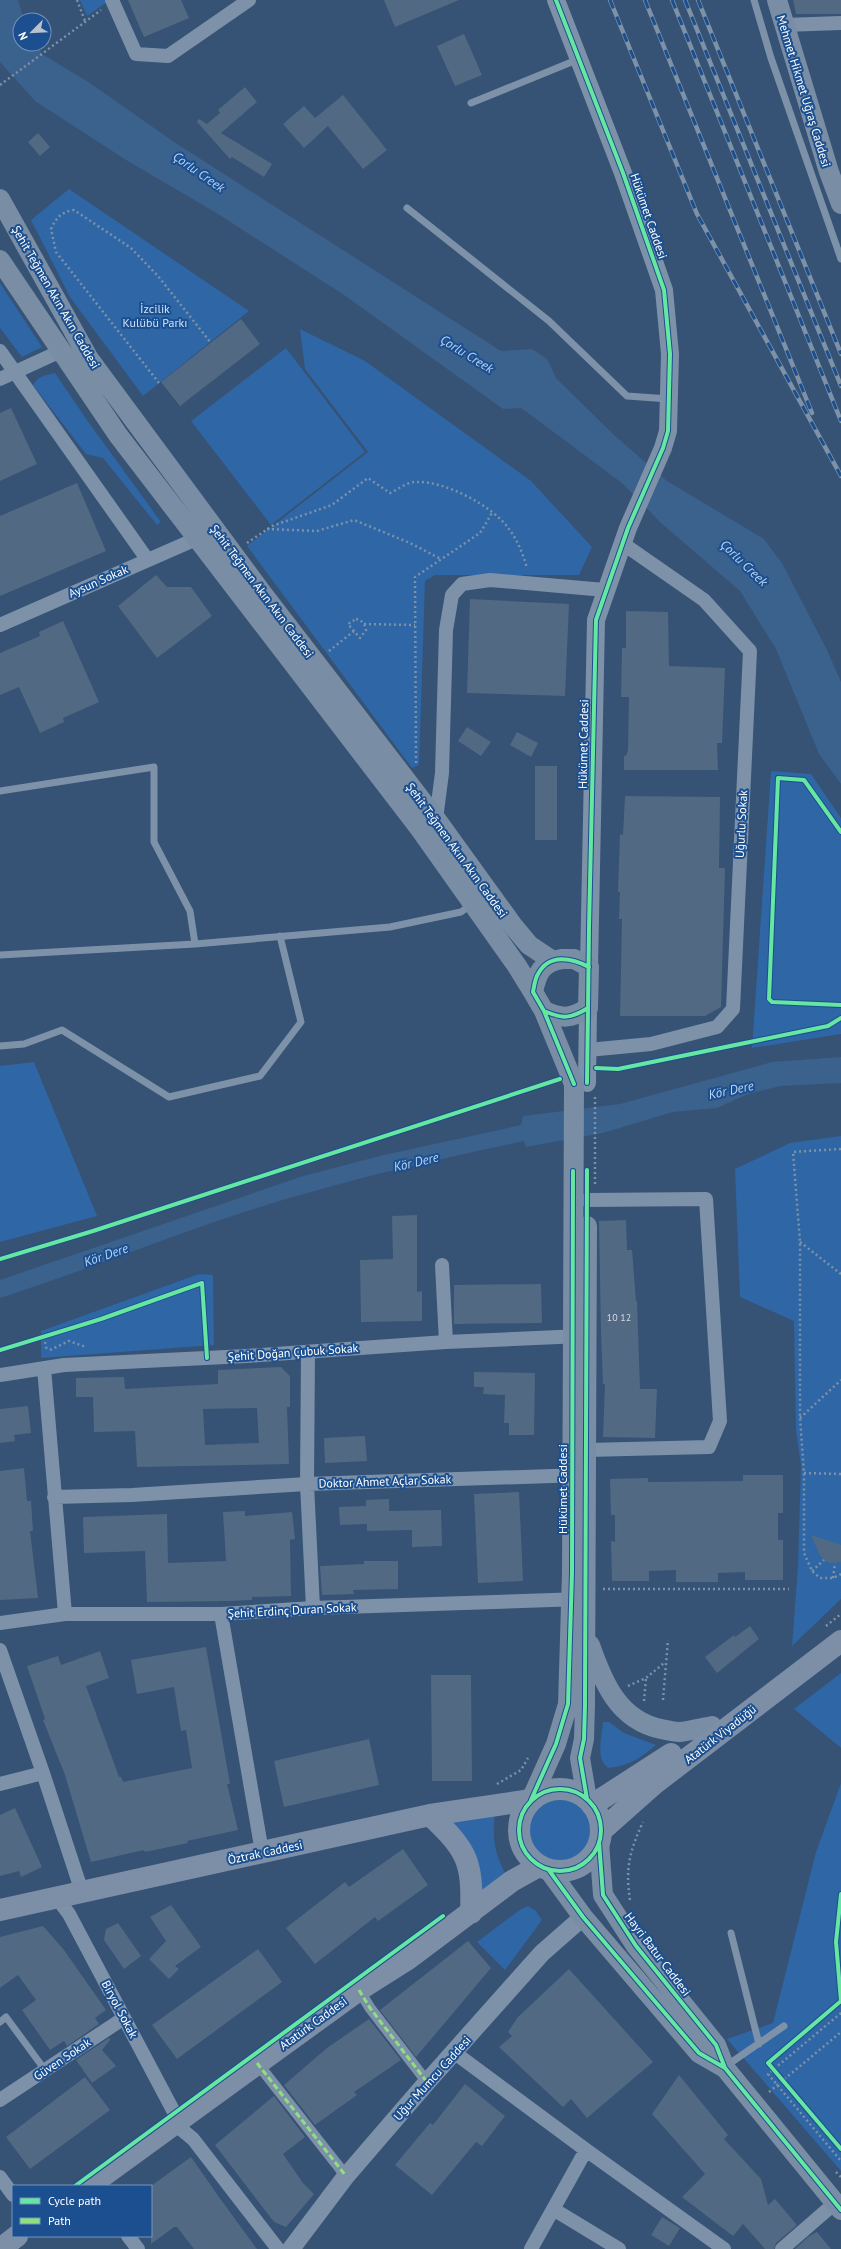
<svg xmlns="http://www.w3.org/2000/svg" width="841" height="2249" viewBox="0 0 841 2249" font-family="'PT Sans',sans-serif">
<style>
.green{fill:#2f66a5}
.water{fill:#3b618d}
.building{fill:#526984;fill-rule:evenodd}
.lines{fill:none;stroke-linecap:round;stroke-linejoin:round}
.path{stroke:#7d92a8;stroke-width:2.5;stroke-dasharray:2 3;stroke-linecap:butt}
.service{stroke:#7d92a8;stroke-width:7}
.pedestrian{stroke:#7d92a8;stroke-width:11}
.minor{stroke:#7d92a8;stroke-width:14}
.tertiary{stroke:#7d92a8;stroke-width:18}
.secondary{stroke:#798da4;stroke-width:20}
.primary{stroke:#7d8ea7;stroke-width:22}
.rail-casing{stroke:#7e92a7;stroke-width:4.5}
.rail{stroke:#1b4f8f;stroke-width:3;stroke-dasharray:9;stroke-linecap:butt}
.quiet{stroke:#8de07e;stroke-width:3;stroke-dasharray:6 3;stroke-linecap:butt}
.cycleway-casing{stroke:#1b4f8f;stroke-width:6}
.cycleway{stroke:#66e7a1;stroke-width:4}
.labels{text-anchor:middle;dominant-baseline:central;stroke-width:4;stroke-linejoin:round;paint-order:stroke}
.number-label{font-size:10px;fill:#d4dae0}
.street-label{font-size:12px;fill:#fff;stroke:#1b4f8f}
.park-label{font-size:12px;fill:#cfe3fa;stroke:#1b4f8f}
.water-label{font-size:13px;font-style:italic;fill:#b5d3f5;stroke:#1b4f8f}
</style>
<rect width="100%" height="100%" fill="#365274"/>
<path class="green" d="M80 0H110L87 16Z
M69 189 249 311 143 396 70 297 31 220Z
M0 283 42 347 22 357 0 328Z
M300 329 365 361 531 481 592 547 579 575H435L425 581 419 765 412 768 247 546 368 452 305 369Z
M286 348 365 452 271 525 191 421Z
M55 373 89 423 161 522 157 525 103 458 86 454 33 385C38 376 46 375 55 373Z
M771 771 811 774 841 818V1034L752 1048Z
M34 1062 97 1216 0 1242V1066Z
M841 1136V1599L792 1646 798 1566 801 1465 796 1431 794 1321 740 1297 735 1169 790 1143Z
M199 1274 213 1275 214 1345 41 1358V1331Z
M841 1673V1748L794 1709Z
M603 1722H609L624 1733 656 1745C641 1758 628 1766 608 1768 595 1758 602 1737 603 1722Z
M841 1783V2171L727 2039 773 2023 816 1852Z
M527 1830a32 32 0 1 1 64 0a32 32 0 1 1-64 0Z
M495 1812C492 1838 494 1852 506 1875L476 1899 442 1820Z
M528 1906 535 1910 542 1920 505 1970 477 1942 521 1909Z"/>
<path class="water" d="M0 0H18L24 20H20V44H38L42 54 90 83 174 142 501 351 532 349 547 359 556 378 614 435 667 481 764 539 782 563 827 650 841 682V784L819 754 776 649 740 591 661 523 623 484 532 416 521 408 503 409 344 295 218 214 126 160 35 101 0 62Z
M841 1057V1083L781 1086 748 1094 717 1108 673 1112 603 1133 526 1147 524 1141C455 1156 385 1171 318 1190 210 1219 106 1264 0 1298V1280L303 1176 384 1155 521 1125 523 1116 620 1104 772 1062Z"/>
<path class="building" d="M128 0H181L189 18 144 37Z
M384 0H459L395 27Z
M793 0H841V14H796Z
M464 34 482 75 455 86 437 46Z
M245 87 257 102 221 133 272 164 264 177 232 157 230 159 197 122 199 119 207 124 220 113 218 110Z
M343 95 387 150 363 169 328 126 304 148 283 124 304 106 315 118Z
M38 133 50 147 40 156 28 142Z
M241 319 260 344 180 406 161 382Z
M11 408 37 464 0 481V413Z
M77 483 106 551 0 596V516Z
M156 575 167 587H191L212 616 157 658 118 606Z
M470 599 569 604 565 696 467 693Z
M626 611 668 612 669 666 725 668 722 743H717L718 770H624V756H626L628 750 629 697H621L622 648H626Z
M63 621 99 702 63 718 64 722 40 733 19 687 0 695V653L40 636 39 632Z
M467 727 491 742 481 756 458 741Z
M517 732 538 743 531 757 510 745Z
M535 766H557V840H535Z
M625 796 720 797 719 868H725L721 1007 705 1016H620L622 919H619L620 892H618L620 834 623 835Z
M417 1215V1292L422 1291V1321L361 1322 360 1260 393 1259 392 1216Z
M626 1220 627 1250H632L636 1301H637L640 1389H657L655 1438 603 1437 605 1384H603L601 1332 599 1221Z
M541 1284 542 1323 454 1324V1285Z
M281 1367 290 1376V1407H287L289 1464 137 1467 135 1431 94 1432 93 1397H76V1378L124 1377 125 1389 218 1384V1370ZM257 1408 259 1443 205 1445 203 1409Z
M474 1372 535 1373 534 1435H509V1423H504L505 1395 483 1394 484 1387H474Z
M28 1406 31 1433 14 1435 15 1441 0 1443V1409Z
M365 1436 367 1461 325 1463 324 1438Z
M24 1468 27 1501H31L33 1531H30L38 1598 0 1600V1471Z
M743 1475H783V1513H778V1540H783V1580H745V1572L718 1573V1582H676V1570L649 1571V1581H612L611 1541 615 1542V1515H611L610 1479 648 1478V1482L743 1481Z
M519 1492 523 1581 478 1583 474 1494Z
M389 1499V1511L441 1510 442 1546 412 1547V1530L367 1531V1524L340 1525 339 1507 366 1506V1500Z
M245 1511V1516L292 1512 295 1539 290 1540 291 1596 252 1597V1600L230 1601 147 1602 145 1551 84 1553 83 1517 167 1514 168 1563 226 1561 223 1512Z
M811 1535 841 1545V1562L831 1563 825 1561 819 1554Z
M364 1561H398V1589L353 1590 354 1594 322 1595 320 1566 364 1564Z
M750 1626 759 1639 717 1673 705 1657 734 1635 735 1637Z
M206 1647 230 1784H227L238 1830 187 1841 188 1843 145 1852 144 1850 91 1862 65 1775 43 1720 45 1719 27 1666 58 1656 61 1665 100 1651 109 1678 86 1686 119 1777H121L123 1782 192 1768 186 1730 181 1731 174 1687 137 1694 131 1660Z
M431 1675H471L472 1781H432Z
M369 1739 379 1785 284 1807 274 1761Z
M15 1808 42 1867 21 1877 19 1871 0 1876V1815Z
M403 1849 428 1885 378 1921 375 1917 315 1964 286 1928 345 1882 349 1887Z
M171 1905 201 1947 175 1966 179 1969 169 1979 149 1959 166 1941 150 1917Z
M118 1923 141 1956 124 1969 104 1940 106 1929Z
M43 1926 64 1950 106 2010 95 2018 99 2024 67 2046 64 2041 50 2050 22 2010 36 2000 18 1975 0 1988V1937Z
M468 1941 491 1968 416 2057 380 2010Z
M258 1949 282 1982 177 2059 152 2025Z
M569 1969 653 2062 587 2118 571 2099 563 2107 499 2047 512 2036 508 2032 518 2017Z
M369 2019 401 2060 354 2092 357 2095 315 2125 284 2085 327 2048Z
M109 2038 110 2040 102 2050 116 2066 92 2083 76 2060Z
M679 2075 728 2135 724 2139 761 2179 768 2205 775 2199 797 2225 776 2243 774 2249H765L743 2224 733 2236 682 2197 705 2174 652 2114Z
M85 2077 110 2110 30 2169 6 2137Z
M465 2084 505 2116 482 2146 476 2142 432 2195 395 2165 430 2123 433 2125Z
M274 2096 305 2137 283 2154 303 2183 314 2194 286 2227 274 2222 215 2145Z
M191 2157 219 2197 257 2249H194L177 2227H174L151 2244V2186Z
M662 2217 680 2228 669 2246 651 2235Z
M817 2232 831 2249H795L808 2237Z"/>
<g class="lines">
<path class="path" d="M77 0 85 21
M0 85 101 10
M159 383 56 252 51 229C56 218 61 212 74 210L131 248 158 276 211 343
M267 529 317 531 354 520 410 543 441 559
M247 543 272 526 332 505 368 478 390 493C397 490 407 482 415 482 444 480 493 506 509 529 518 541 523 554 527 568
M356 619C362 620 365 624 366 630L360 638 348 624Z
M364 624 415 625
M329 651 354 631
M416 763 415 577 480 533 492 513
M841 1149 793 1152 800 1242V1418L804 1473V1553L812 1571 820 1578H833L841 1574
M595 1184V1097
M800 1242 841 1274
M44 1337 47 1351
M50 1350 69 1341 86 1347
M800 1418 841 1380
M804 1473 841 1474
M812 1571 824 1560
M833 1578 835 1563
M603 1589H789
M826 1626 841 1614
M628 1686 646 1678 664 1663
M663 1700 668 1640
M644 1701 646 1678
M497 1784 521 1770 528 1758
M630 1900C625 1868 630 1850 643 1822
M841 2013 768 2074 841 2161
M769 2092 841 2032
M836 2172 841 2177"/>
<path class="service" d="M754 0 771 58 841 259
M471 103 579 59
M407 208 549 321 627 396 669 399
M0 791 154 767V842L190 911 195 944
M0 955 195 944 390 927 461 912 472 904
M0 1046 24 1044 62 1030 169 1097 260 1076 301 1022 280 936
M731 1933 759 2044
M0 2022 6 2017 45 2070
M726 2066 784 2026"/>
<path class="pedestrian" d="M359 1990 370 2008 427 2082
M257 2063 346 2176"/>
<path class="minor" d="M112 0 136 54 168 56 249 0
M784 25 841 23
M0 351 147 559
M0 379 61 351
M0 625 196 539
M436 819 442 773 446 630 452 595 462 584 490 580 605 590
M588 1050 651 1044 717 1027 733 1009 750 651 704 600 622 543
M587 1200 706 1199 720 1421 709 1447 587 1450
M442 1265 446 1342
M44 1368 65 1614
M0 1375 64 1365 246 1356 446 1342 581 1336
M54 1497 132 1495 307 1484 308 1352
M313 1608 307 1484 582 1475
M221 1614 262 1852
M0 1623 65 1614H221L313 1608 581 1599
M0 1650 43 1773 82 1892
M0 1784 43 1773
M57 1898 69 1914 175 2114V2124L193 2139 278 2249
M455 2053 586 2150 531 2249
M0 2100 124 2018
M586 2150 724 2249
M0 2177 13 2195
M553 2209 619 2249
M128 2236 138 2249
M782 2249 835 2203"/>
<path class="tertiary" d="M556 0 623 173 664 290 670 354 668 431 663 448 628 528 596 620 589 967
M587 1083 588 1008
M291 2249 346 2176 427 2082 542 1953 583 1917"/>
<path class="secondary" d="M777 0 829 172 841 204
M0 199 89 359 262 593 436 819 514 927 529 945 553 961
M0 260 118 435 420 829 517 966 533 992
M562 959H574L589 967 588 1008C570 1019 563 1019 544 1011L533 992C537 974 541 962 562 959Z
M587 1226 585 1705 584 1739 580 1758 587 1799
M590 1645C603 1682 618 1720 661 1729 666 1730 673 1732 679 1732 690 1731 701 1728 712 1726
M531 1800 556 1744 568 1704 572 1572 574 1084 544 1011
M599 1842 603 1895 636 1946 716 2045 725 2068 841 2210
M548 1869 583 1917 699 2053 725 2068"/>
<path class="primary" d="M519 1830a41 41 0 1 1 82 0a41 41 0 1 1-82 0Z
M592 1805 671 1754
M430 1815C467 1850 473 1861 471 1913
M601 1831 654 1784 841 1641
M0 1910 430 1815 531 1800
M89 2186 359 1990 408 1959 512 1881 539 1866
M0 2249 17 2236"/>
<g class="rail-casing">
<path id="rail" d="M610 0 697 214 841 476
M645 0 812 413
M672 0 841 421
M685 0 841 386
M698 0 841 354"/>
</g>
<use href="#rail" class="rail"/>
<path class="quiet" d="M359 1990 370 2008 427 2082
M257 2063 346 2176"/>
<g class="cycleway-casing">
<path id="cycleway" d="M556 0 623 173 664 290 670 354 668 431 663 448 628 528 596 620 589 928 588 1008C570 1019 563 1019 544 1011L533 992C534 987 535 978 538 974 549 953 572 958 589 967
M841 832 804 780 778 778 769 999 772 1002 841 1005
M544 1011 574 1084
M596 1068 618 1069 828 1026 841 1018
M587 1083 588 1008
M587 1170 585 1705 584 1739 580 1758 587 1799
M0 1259 93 1231 560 1079
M0 1350 101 1319 202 1283 207 1358
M519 1830a41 41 0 1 1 82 0a41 41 0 1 1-82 0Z
M531 1800 556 1744 568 1704 572 1572 573 1171
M599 1842 603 1895 636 1946 716 2045 725 2068 841 2210
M548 1869 583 1917 699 2053 725 2068
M841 1894 836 1942 841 2001 768 2063 841 2149
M75 2186 443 1916"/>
</g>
<use href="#cycleway" class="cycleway"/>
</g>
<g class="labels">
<g class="number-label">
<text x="619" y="1317">10 12</text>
</g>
<g class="street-label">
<text transform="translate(804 91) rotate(73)">Mehmet Hikmet Uğraş Caddesi</text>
<text transform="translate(649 216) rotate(71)">Hükümet Caddesi</text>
<text transform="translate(56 297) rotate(60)">Şehit Teğmen Akın Akın Caddesi</text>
<text transform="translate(98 581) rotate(-24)">Aysun Sokak</text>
<text transform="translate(262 591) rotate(53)">Şehit Teğmen Akın Akın Caddesi</text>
<text transform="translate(583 744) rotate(-89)">Hükümet Caddesi</text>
<text transform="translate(741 824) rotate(-87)">Uğurlu Sokak</text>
<text transform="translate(457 850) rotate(54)">Şehit Teğmen Akın Akın Caddesi</text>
<text transform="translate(293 1352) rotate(-4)">Şehit Doğan Çubuk Sokak</text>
<text transform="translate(385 1481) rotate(-2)">Doktor Ahmet Açlar Sokak</text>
<text transform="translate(562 1489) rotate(-90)">Hükümet Caddesi</text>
<text transform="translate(292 1610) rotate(-3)">Şehit Erdinç Duran Sokak</text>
<text transform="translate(720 1734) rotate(-38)">Atatürk Viyadüğü</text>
<text transform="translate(265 1852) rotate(-12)">Öztrak Caddesi</text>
<text transform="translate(658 1954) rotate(53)">Hayri Batur Caddesi</text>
<text transform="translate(120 2009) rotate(62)">Biryol Sokak</text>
<text transform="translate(313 2023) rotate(-36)">Atatürk Caddesi</text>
<text transform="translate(62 2059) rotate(-34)">Güven Sokak</text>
<text transform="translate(432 2078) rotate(-48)">Uğur Mumcu Caddesi</text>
</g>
<g class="park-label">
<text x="155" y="308">İzcilik<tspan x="155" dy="14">Kulübü Parkı</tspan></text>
</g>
<g class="water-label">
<text transform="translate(199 172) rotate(35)">Çorlu Creek</text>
<text transform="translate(467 354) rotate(32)">Çorlu Creek</text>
<text transform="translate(744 563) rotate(44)">Çorlu Creek</text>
<text transform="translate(731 1090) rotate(-12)">Kör Dere</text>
<text transform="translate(416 1162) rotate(-13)">Kör Dere</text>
<text transform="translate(106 1255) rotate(-19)">Kör Dere</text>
</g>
</g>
<rect x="12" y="2185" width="140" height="52" fill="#1b4f8f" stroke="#7695bc"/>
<rect x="20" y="2198" width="20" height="6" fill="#66e7a1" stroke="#7695bc"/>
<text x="48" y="2205" font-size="12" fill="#ffffff">Cycle path</text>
<rect x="20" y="2218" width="20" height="6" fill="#8de07e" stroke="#7695bc"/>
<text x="48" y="2225" font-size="12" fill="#ffffff">Path</text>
<g transform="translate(32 32) rotate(246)"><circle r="19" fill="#1b4f8f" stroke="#7695bc"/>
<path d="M0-3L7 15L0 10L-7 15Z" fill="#b9c2ce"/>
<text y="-6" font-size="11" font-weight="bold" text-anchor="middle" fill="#ffffff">N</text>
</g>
</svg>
